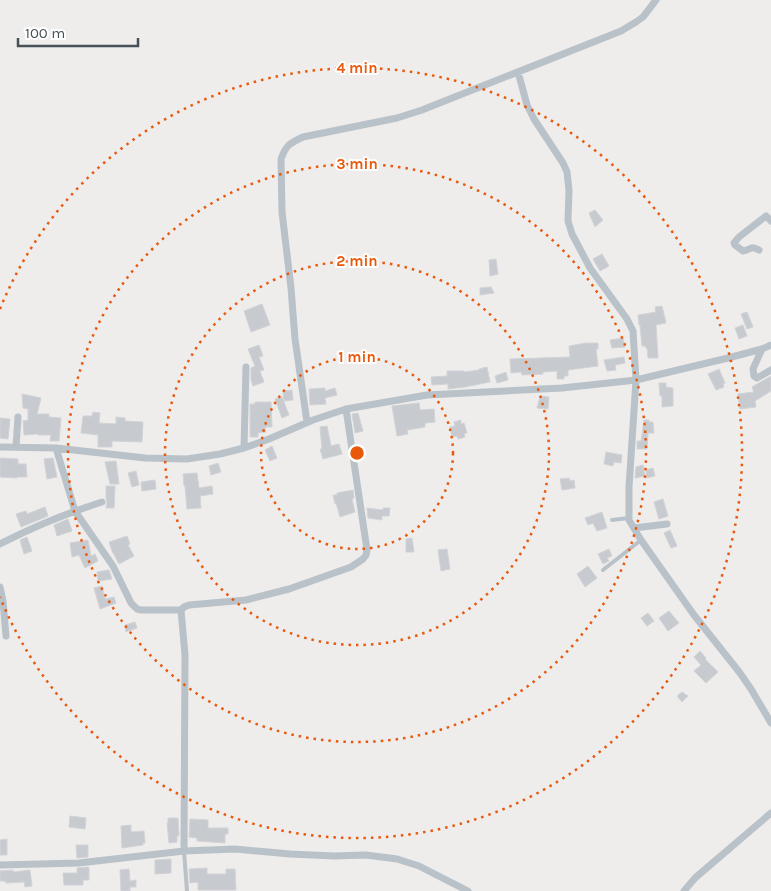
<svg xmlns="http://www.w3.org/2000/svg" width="771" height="891" viewBox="0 0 771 891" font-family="Karla,sans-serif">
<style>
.building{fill:#c7cacf;stroke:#d1d3d7}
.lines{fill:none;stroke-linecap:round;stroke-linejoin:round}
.lane{stroke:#b9c2c8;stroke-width:4}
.street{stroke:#b9c2c8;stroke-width:7}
.ring{fill:none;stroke:#e8590c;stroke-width:2.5;stroke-dasharray:2.5 5}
.centre{fill:#e8590c;stroke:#fff;stroke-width:2.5}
.ring-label{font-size:15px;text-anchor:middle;font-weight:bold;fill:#e8590c;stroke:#fff;stroke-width:4;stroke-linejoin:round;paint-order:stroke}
</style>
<rect width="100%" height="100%" fill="#efecec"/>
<path class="building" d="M595 210 603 220 595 227 589 213Z
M602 254 609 266 600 271 593 259Z
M496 259 498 274 490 276 489 260Z
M491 287 494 293 480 295V288Z
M262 304 270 325 251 332 244 311Z
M662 306 666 323 656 325 658 358H648L647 348H646L645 346H642L640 325H639L638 315 656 312 655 307Z
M747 312 753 327 747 329 741 314Z
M743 325 747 336 739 339 735 328Z
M623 338 625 347 612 348 610 340Z
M586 343H598V349H596L598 366 568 370V376H564V379H557V371L543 372V374L522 375 521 372 511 373 510 359 570 357 569 346Z
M259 345 263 356 259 357 264 370 260 371 264 382 253 386 251 380V368L255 366 248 349Z
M624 357 625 363 615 365 616 370 607 371 604 360Z
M487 367 490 382 465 387 448 389V384L432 385 431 377 447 376V371H464V372L479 370V369Z
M719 369 725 383 723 384 724 387 716 390 708 374Z
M506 372 508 380 497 383 495 376Z
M771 376V391L755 401 756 407 740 409 738 394 754 392 752 387Z
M659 383H666V387L673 388V406L662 407V396H660Z
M325 388V391L335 388 337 395 325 398 326 404 310 405 309 389Z
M292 390 293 400 284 401 283 391Z
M22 394 41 398 37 414H49V417L61 418 59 441H50L51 435H38V434L24 435 23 421 28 420V409L23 408Z
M540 396 549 397 548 409 537 408Z
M282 397 289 415 282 418 275 399Z
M255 402H271L272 427H265L266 432 258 433V437H250V404H255Z
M419 403 420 410 434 409 435 422 425 423V427L407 430 408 434 397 436 392 406Z
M93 412 100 413 99 423 116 424V417L125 418V421L143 422 142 442 112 441V447H98V435L81 433 83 416H92Z
M358 413 363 431 355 433 352 414Z
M0 418 10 419 8 439 0 438Z
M461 420V424L464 423 467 433 464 434 465 437 458 439 457 436 452 437 450 427 455 426 454 422Z
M644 420H649V422H653L654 433H648L647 449H637V441H641Z
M327 426 331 446 339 444 342 454 323 459 320 449H322L320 427Z
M272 446 277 458 270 461 265 450Z
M606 452 622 455 621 463 614 462 613 466 604 464Z
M0 458 18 459V464H26L27 477H17V478L0 477Z
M53 458 57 477 47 479 44 459Z
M116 461 119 484H110L105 462Z
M218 463 221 472 211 475 209 466Z
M643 465 645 476 635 478 636 467Z
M653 468 655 476 647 478 646 470Z
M136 471 139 485 132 487 128 473Z
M197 473 199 488 212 486 213 494 200 496 201 508 187 509 185 486H184L183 474Z
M569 478 570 481 574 480 575 488 562 490 560 479Z
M155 480 156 489 142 491 141 482Z
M106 486H115L114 508H106L107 503 106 498Z
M353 490 354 498 352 499 355 512 340 517 336 503 335 504 333 495H337V493Z
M663 499 668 516 659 519 654 502Z
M45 507 48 516 21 527 16 514 26 511 27 514Z
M367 508 383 510V508H390L389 516H382V520L368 518Z
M602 512 607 528 597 531 593 523 588 525 585 518Z
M68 519 72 531 57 536 54 525Z
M670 530 677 546 671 548 664 533Z
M127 536 130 544 128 545 134 556 119 564 112 551 109 542Z
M27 537 32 551 24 554 20 540Z
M412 538 414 552H406V539Z
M88 540 91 556 95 554 98 561 85 568 79 555 72 557 70 543Z
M447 549 450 569 441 571 438 550Z
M609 549 612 556 607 558 609 561 603 564 598 554Z
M588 566 597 578 585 587 577 574Z
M109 570 112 579 98 581 97 572Z
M102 586 105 599 114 597 116 603 100 609 94 588Z
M669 611 679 623 668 631 659 618Z
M648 613 654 621 647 626 641 618Z
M135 622 137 628 126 632 125 625Z
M700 651 706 658 705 659 718 672 706 683 694 671 701 665 694 657Z
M682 692 688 696 682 702 677 696Z
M70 816 86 818 85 829 69 827Z
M168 818H178L179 836H177V842L169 843 167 823H168Z
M190 819 208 820V828H228V834H225V843L197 841V838L189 837Z
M131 825V832L144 831 145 843H143V845L122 848 121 826Z
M7 839V855H0V840Z
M76 845H88V857L77 858Z
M171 859V873L155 874V860Z
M88 867 89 868V880H83V885H64L63 873H77V868Z
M207 868V874H226V869H235L236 890H198V882L190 883 189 869Z
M129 869 130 881 136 880V887H130V891H121L120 870Z
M13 870V872L30 870 32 886 25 887 24 882 6 883 5 881H0V871Z"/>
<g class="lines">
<path class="lane" d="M612 520 629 518
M603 570 641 540
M184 851 187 891"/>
<path class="street" d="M518 72 527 105 534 119 563 163 567 172 569 190 568 221 572 234 590 268 627 319 633 331 636 380 629 487V520L641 540 694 615 740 673 751 689 771 723
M759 250C750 245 751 250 743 251L735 245 734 243 739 237 766 216 771 221
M762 349 753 369 754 376 757 378 771 370
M307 422 295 339 291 288 282 212 281 159C286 145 290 143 303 137L397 118 422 110 621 31 636 22 643 17 656 0
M0 447 56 448 145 458 187 459 220 454 244 448 269 439 313 420 346 409 427 395 562 388 636 380 728 358 762 349 771 345
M16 447 18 417
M56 448 75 511 113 566 131 603 137 609 141 610H181L184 607 189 605 246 600 289 589 351 567 363 559 366 555 367 550 346 409
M244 448 246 367
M634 528 667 524
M0 544C33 527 67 513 102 502
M0 587 3 601 6 636
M181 610 185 655 184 851
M0 865 79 863 184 851 235 849 290 854 334 856 366 855 397 859 419 866 468 891
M684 891 695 878 771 813"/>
</g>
<g class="ring">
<circle cx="357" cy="453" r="96"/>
<circle cx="357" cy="453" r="192"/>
<circle cx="357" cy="453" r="289"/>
<path d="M0 309A385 385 0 1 1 0 597"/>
</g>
<circle cx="357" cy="453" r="8" class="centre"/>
<g class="ring-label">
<text x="357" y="73">4 min</text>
<text x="357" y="169">3 min</text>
<text x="357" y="266">2 min</text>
<text x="357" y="362">1 min</text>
</g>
<path d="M18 38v8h120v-8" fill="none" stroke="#465158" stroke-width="2.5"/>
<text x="25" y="38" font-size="15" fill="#465158" stroke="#ffffff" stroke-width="4" paint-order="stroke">100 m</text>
</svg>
